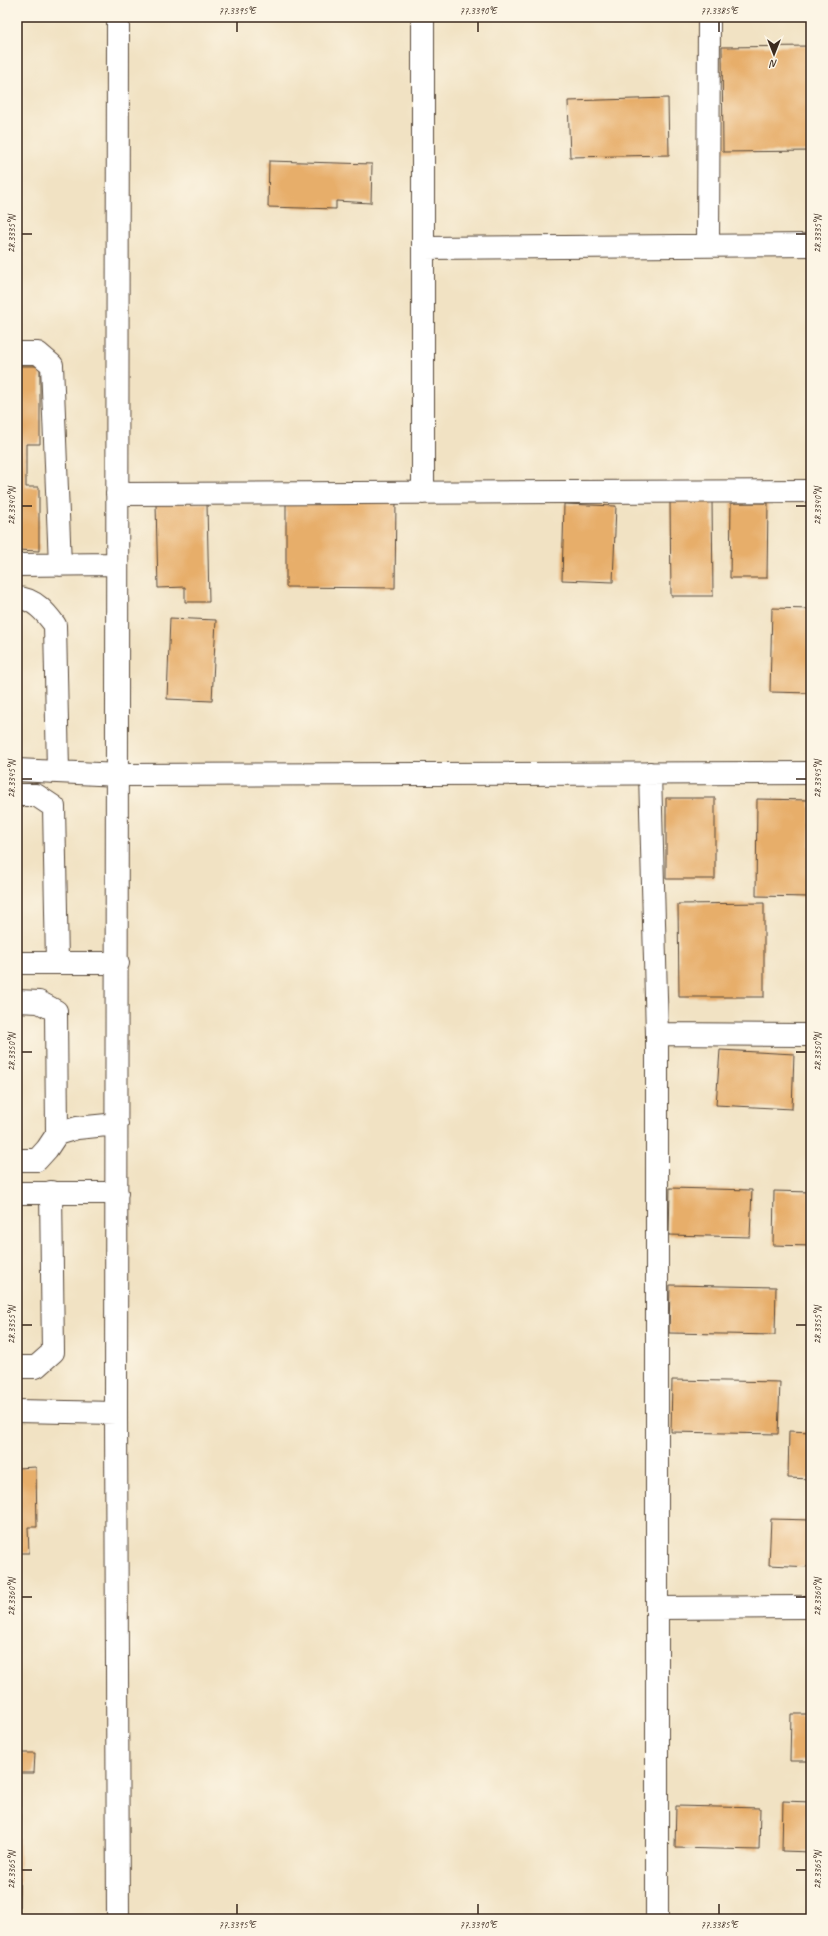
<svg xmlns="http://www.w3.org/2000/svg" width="828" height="1936" viewBox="0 0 828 1936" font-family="Caveat,sans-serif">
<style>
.building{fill:#e7ae6a}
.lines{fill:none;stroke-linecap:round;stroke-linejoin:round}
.street-casing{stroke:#564637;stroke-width:24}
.street{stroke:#fff;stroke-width:22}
.ticks{fill:none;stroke:#3b2a1e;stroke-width:1.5}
.neatline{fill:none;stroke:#3b2a1e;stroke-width:1.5}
.ticks-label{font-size:10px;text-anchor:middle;fill:#3b2a1e}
</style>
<rect width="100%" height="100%" fill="#fcf5e5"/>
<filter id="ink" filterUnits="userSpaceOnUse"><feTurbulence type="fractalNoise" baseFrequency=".025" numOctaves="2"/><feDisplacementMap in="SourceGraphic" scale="8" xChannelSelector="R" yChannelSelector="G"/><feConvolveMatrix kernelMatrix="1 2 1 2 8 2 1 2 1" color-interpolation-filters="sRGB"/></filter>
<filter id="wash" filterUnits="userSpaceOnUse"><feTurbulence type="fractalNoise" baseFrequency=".012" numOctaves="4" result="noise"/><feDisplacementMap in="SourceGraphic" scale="16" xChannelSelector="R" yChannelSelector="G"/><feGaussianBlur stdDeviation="0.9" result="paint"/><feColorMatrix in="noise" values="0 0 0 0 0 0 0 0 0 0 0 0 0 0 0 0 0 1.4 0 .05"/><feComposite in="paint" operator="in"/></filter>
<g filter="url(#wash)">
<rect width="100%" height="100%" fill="#f1e2c3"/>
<g id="blocks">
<path class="building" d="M811 46V151L723 152 722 47Z
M668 98 669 155 570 157 568 101Z
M269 161 372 164 371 203 336 201V209L268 207Z
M17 366H40V444H26V487H39V551L17 550Z
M286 500 396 501 395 588 286 587Z
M712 500 713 596H671L670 501Z
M207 503 209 602H185V587L158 588 156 504Z
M731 503H768L767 578H730Z
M564 504 616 506 613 582 562 580Z
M772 608 811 609V693L770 692Z
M170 618 216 620 212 701 167 699Z
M666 798H715V879H666Z
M757 799 810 800 809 897 756 896Z
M764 903V997H679L678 904Z
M720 1050 794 1054 792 1109 716 1105Z
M670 1188 752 1190 750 1237 669 1235Z
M774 1191 811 1192V1246L773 1245Z
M670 1285 776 1287 775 1335 669 1333Z
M672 1380 780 1382 778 1434 671 1432Z
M789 1431 811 1432V1479L788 1478Z
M36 1467 37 1527H28L29 1553H17V1468Z
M771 1519 811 1520V1567L769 1565Z
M791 1714H811V1761H790Z
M17 1753H35L34 1773H20V1821H17Z
M783 1801 811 1802V1852L782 1851Z
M676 1806 760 1808 759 1850 675 1848Z
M17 1838H20L19 1919H17Z"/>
</g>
</g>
<g filter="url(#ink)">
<use href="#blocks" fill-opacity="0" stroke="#564637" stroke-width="1"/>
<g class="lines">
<g class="street-casing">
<path id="street" d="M118 17 116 1413 118 1919
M423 17V493
M708 245 709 17
M424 248 811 245
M17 353H38L52 365 60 565
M117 494 811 491
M17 565 117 564
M17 598C34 598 46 613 55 625L58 771
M17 770 118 775 811 773
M650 773 657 1034V1919
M17 795H36L54 807 57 963
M17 963H118
M17 1001 39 1002 56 1011 57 1134 47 1149 37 1160H17
M657 1034 811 1035
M57 1134 77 1128 117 1124
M17 1193H117
M17 1367H36L53 1352 51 1192
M17 1411 116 1413
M657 1608 811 1607"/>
</g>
<use href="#street" class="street"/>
</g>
</g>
<path class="ticks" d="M237 22V32M478 22V32M719 22V32M22 234H32M796 234H806M22 506H32M796 506H806M22 779H32M796 779H806M22 1052H32M796 1052H806M22 1325H32M796 1325H806M22 1597H32M796 1597H806M22 1870H32M796 1870H806M237 1904V1914M478 1904V1914M719 1904V1914"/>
<rect width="828" height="1936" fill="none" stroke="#fcf5e5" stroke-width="44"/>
<g transform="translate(774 54) rotate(180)" stroke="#fcf5e5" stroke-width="3" paint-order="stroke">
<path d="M0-3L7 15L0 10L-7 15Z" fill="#3b2a1e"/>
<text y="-6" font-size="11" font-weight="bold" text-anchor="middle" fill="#3b2a1e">N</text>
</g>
<rect x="22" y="22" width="784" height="1892" class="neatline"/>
<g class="ticks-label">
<text x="237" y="14">77.3395°E</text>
<text x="478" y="14">77.3390°E</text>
<text x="719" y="14">77.3385°E</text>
<text transform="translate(817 234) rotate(-90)" y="4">28.3335°N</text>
<text transform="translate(11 234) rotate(-90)" y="4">28.3335°N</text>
<text transform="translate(817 506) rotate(-90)" y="4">28.3340°N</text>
<text transform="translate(11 506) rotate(-90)" y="4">28.3340°N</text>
<text transform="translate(817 779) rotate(-90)" y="4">28.3345°N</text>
<text transform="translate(11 779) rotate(-90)" y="4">28.3345°N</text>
<text transform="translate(817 1052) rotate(-90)" y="4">28.3350°N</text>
<text transform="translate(11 1052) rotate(-90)" y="4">28.3350°N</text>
<text transform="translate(817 1325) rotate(-90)" y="4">28.3355°N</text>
<text transform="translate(11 1325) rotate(-90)" y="4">28.3355°N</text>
<text transform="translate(11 1597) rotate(-90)" y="4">28.3360°N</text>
<text transform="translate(817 1597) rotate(-90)" y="4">28.3360°N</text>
<text transform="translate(11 1870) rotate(-90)" y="4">28.3365°N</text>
<text transform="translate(817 1870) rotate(-90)" y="4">28.3365°N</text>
<text x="237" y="1928">77.3395°E</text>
<text x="478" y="1928">77.3390°E</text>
<text x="719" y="1928">77.3385°E</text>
</g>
</svg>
